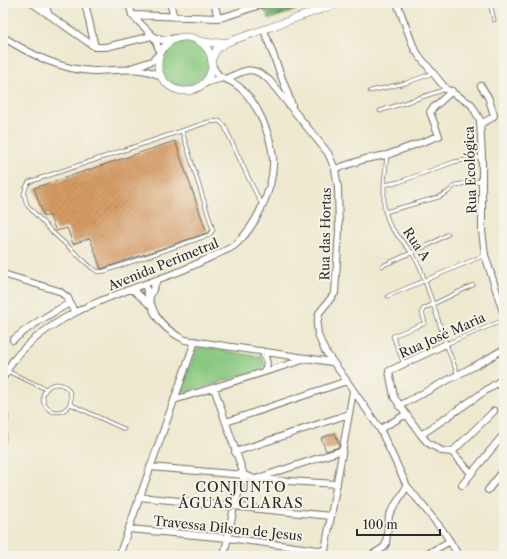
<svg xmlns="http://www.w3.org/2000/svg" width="507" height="559" viewBox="0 0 507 559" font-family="'Libre Caslon Text',serif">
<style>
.forest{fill:url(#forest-firs);stroke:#4c6c4c}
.green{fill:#88c87f;stroke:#5a7a55}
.building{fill:url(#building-hatch)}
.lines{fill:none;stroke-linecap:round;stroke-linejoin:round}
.service-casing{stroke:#6f6d64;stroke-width:4.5}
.minor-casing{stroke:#6f6d64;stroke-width:8}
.tertiary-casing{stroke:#6f6d64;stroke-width:8}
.service{stroke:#fff;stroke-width:3}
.minor{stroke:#fff;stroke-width:6}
.tertiary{stroke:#fff;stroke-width:7}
.labels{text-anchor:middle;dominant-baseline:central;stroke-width:4;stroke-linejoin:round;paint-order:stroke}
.street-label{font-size:13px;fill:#2b2b2b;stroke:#f7f3e8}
.neighbourhood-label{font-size:14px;letter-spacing:1px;fill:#2b2b2b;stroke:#f7f3e8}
</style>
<defs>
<pattern id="forest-firs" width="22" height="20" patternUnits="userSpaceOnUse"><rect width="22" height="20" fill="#6eac6e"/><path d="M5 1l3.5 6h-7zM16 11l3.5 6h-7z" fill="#5b8c5b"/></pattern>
<pattern id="building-hatch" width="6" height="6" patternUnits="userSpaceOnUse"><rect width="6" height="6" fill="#d59b65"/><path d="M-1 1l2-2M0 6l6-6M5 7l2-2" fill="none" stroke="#ad7f53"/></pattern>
</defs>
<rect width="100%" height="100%" fill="#f7f3e8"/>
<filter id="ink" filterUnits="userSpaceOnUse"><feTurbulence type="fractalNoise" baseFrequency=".025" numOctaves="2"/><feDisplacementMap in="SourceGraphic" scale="8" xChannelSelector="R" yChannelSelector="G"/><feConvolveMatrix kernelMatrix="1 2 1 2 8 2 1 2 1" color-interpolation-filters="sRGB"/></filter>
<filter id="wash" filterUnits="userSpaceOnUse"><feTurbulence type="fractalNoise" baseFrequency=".012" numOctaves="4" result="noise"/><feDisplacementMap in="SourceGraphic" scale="16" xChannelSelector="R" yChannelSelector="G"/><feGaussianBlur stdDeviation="0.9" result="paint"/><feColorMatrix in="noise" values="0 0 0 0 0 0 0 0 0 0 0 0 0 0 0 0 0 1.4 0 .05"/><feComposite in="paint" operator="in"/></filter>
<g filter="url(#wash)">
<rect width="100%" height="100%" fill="#eee8cf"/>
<path class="forest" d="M269 3H293L297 9 296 10 271 19 268 18V15L262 9Z"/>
<path class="green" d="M160 64a25 25 0 1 1 50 0a25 25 0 1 1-50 0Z
M200 347 261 357C265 361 265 367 260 370L186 393 183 391 182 387 196 350Z"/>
<g id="blocks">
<path class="building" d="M175 141 207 233 101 269 90 238 73 244 67 228 56 231 49 215 44 217 34 188Z
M335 433 339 444V447L326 451 321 438Z"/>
</g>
</g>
<g filter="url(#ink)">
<use href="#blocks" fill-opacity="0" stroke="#6f6d64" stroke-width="1"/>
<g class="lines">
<g class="service-casing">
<path id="service" d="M490 3 494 20
M370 91 406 83 433 73
M380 111 446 89
M182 131 213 230 209 235 105 271 98 272 92 268 51 231 27 205 24 194 26 187 29 182 208 122 219 121 224 125 248 177 262 205
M387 155 384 183V208L390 226 412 253 420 267 433 304 446 344 458 375
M384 185 399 182 454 162 482 157
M385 212 439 197 448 192 455 185 481 181
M382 266 431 244 448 234
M388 296 485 255
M446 344 504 320
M404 364 393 336 425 323 422 312 423 309 473 285
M3 370 7 371 46 389
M496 383 504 393
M43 398a14 14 0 1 1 28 0a14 14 0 1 1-28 0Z
M70 404 124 429
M3 444 7 417"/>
</g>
<g class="minor-casing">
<path id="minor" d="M32 3 95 47H106L152 36
M46 3 48 14
M85 3 95 47
M129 3 132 15 154 37 160 52
M170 3 174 17
M214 3 218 18
M397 3 414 48 420 57 446 89 471 104 480 120 482 157V231L485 255 504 315
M132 15 218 18 227 16 266 3
M264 30 292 105
M3 37C30 54 60 70 94 71 115 71 140 65 160 76
M154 37 161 40 178 38
M131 68 152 61 159 54
M225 79C245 71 251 64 269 80L328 153 335 169 338 188 339 231 335 293 319 313 317 325 318 335 325 351 344 377 380 429 407 486 444 532 459 556
M202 85 208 82 223 78
M480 124 492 118 494 115 488 97 481 86
M335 169 365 159 387 155 439 136 430 112 432 109 452 91
M3 274 59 291 68 298 74 312
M145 284C152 312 157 326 185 340L332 362
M132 289 149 304
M149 299 157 280
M13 340C31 325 49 314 70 303
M446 344 389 371 394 397 421 435 428 443 442 451 452 452
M261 351C266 358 270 364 263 372
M3 378C6 373 9 367 12 362 52 311 120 294 178 272 193 266 207 259 222 252 226 250 231 248 235 245 256 227 275 186 273 158 271 136 257 100 238 86 227 77 217 80 212 64
M214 388 244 475 234 507 224 556
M174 400 306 359
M399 406 482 362 504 349
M226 422 347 381
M380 429 405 415
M421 435 504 378
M235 452 349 414
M452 452 494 411
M452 452 471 473
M150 467 244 475 255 479 337 484
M258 478 343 450
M462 485 504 434
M488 490 504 470
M139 497 331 516
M129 529 228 538 325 551
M119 556 195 341
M324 556 353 391
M370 556 383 548 386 544 389 515 407 486
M427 556 429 553 450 541"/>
</g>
<g class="tertiary-casing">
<path id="tertiary" d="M158 64a27 27 0 1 1 54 0a27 27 0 1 1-54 0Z
M200 41 212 43 228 42 339 3
M212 59 217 49 226 43"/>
</g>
<use href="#service" class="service"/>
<use href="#minor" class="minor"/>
<use href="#tertiary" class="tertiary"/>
</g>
</g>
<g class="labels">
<g class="street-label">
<text transform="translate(470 170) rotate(-92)">Rua Ecológica</text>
<text transform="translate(325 234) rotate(-89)">Rua das Hortas</text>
<text transform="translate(417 244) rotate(56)">Rua A</text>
<text transform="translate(163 264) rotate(-22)">Avenida Perimetral</text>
<text transform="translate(442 335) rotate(-24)">Rua José Maria</text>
<text transform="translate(228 528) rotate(6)">Travessa Dilson de Jesus</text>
</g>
<g class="neighbourhood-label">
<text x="241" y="487">CONJUNTO<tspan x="241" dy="16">ÁGUAS CLARAS</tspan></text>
</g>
</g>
<rect width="507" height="559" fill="none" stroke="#f7f3e8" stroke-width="16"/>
<path d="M357 529v6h83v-6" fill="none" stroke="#2b2b2b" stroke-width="2"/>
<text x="363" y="529" font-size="12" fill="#2b2b2b" stroke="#f7f3e8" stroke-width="3" paint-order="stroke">100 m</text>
</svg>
